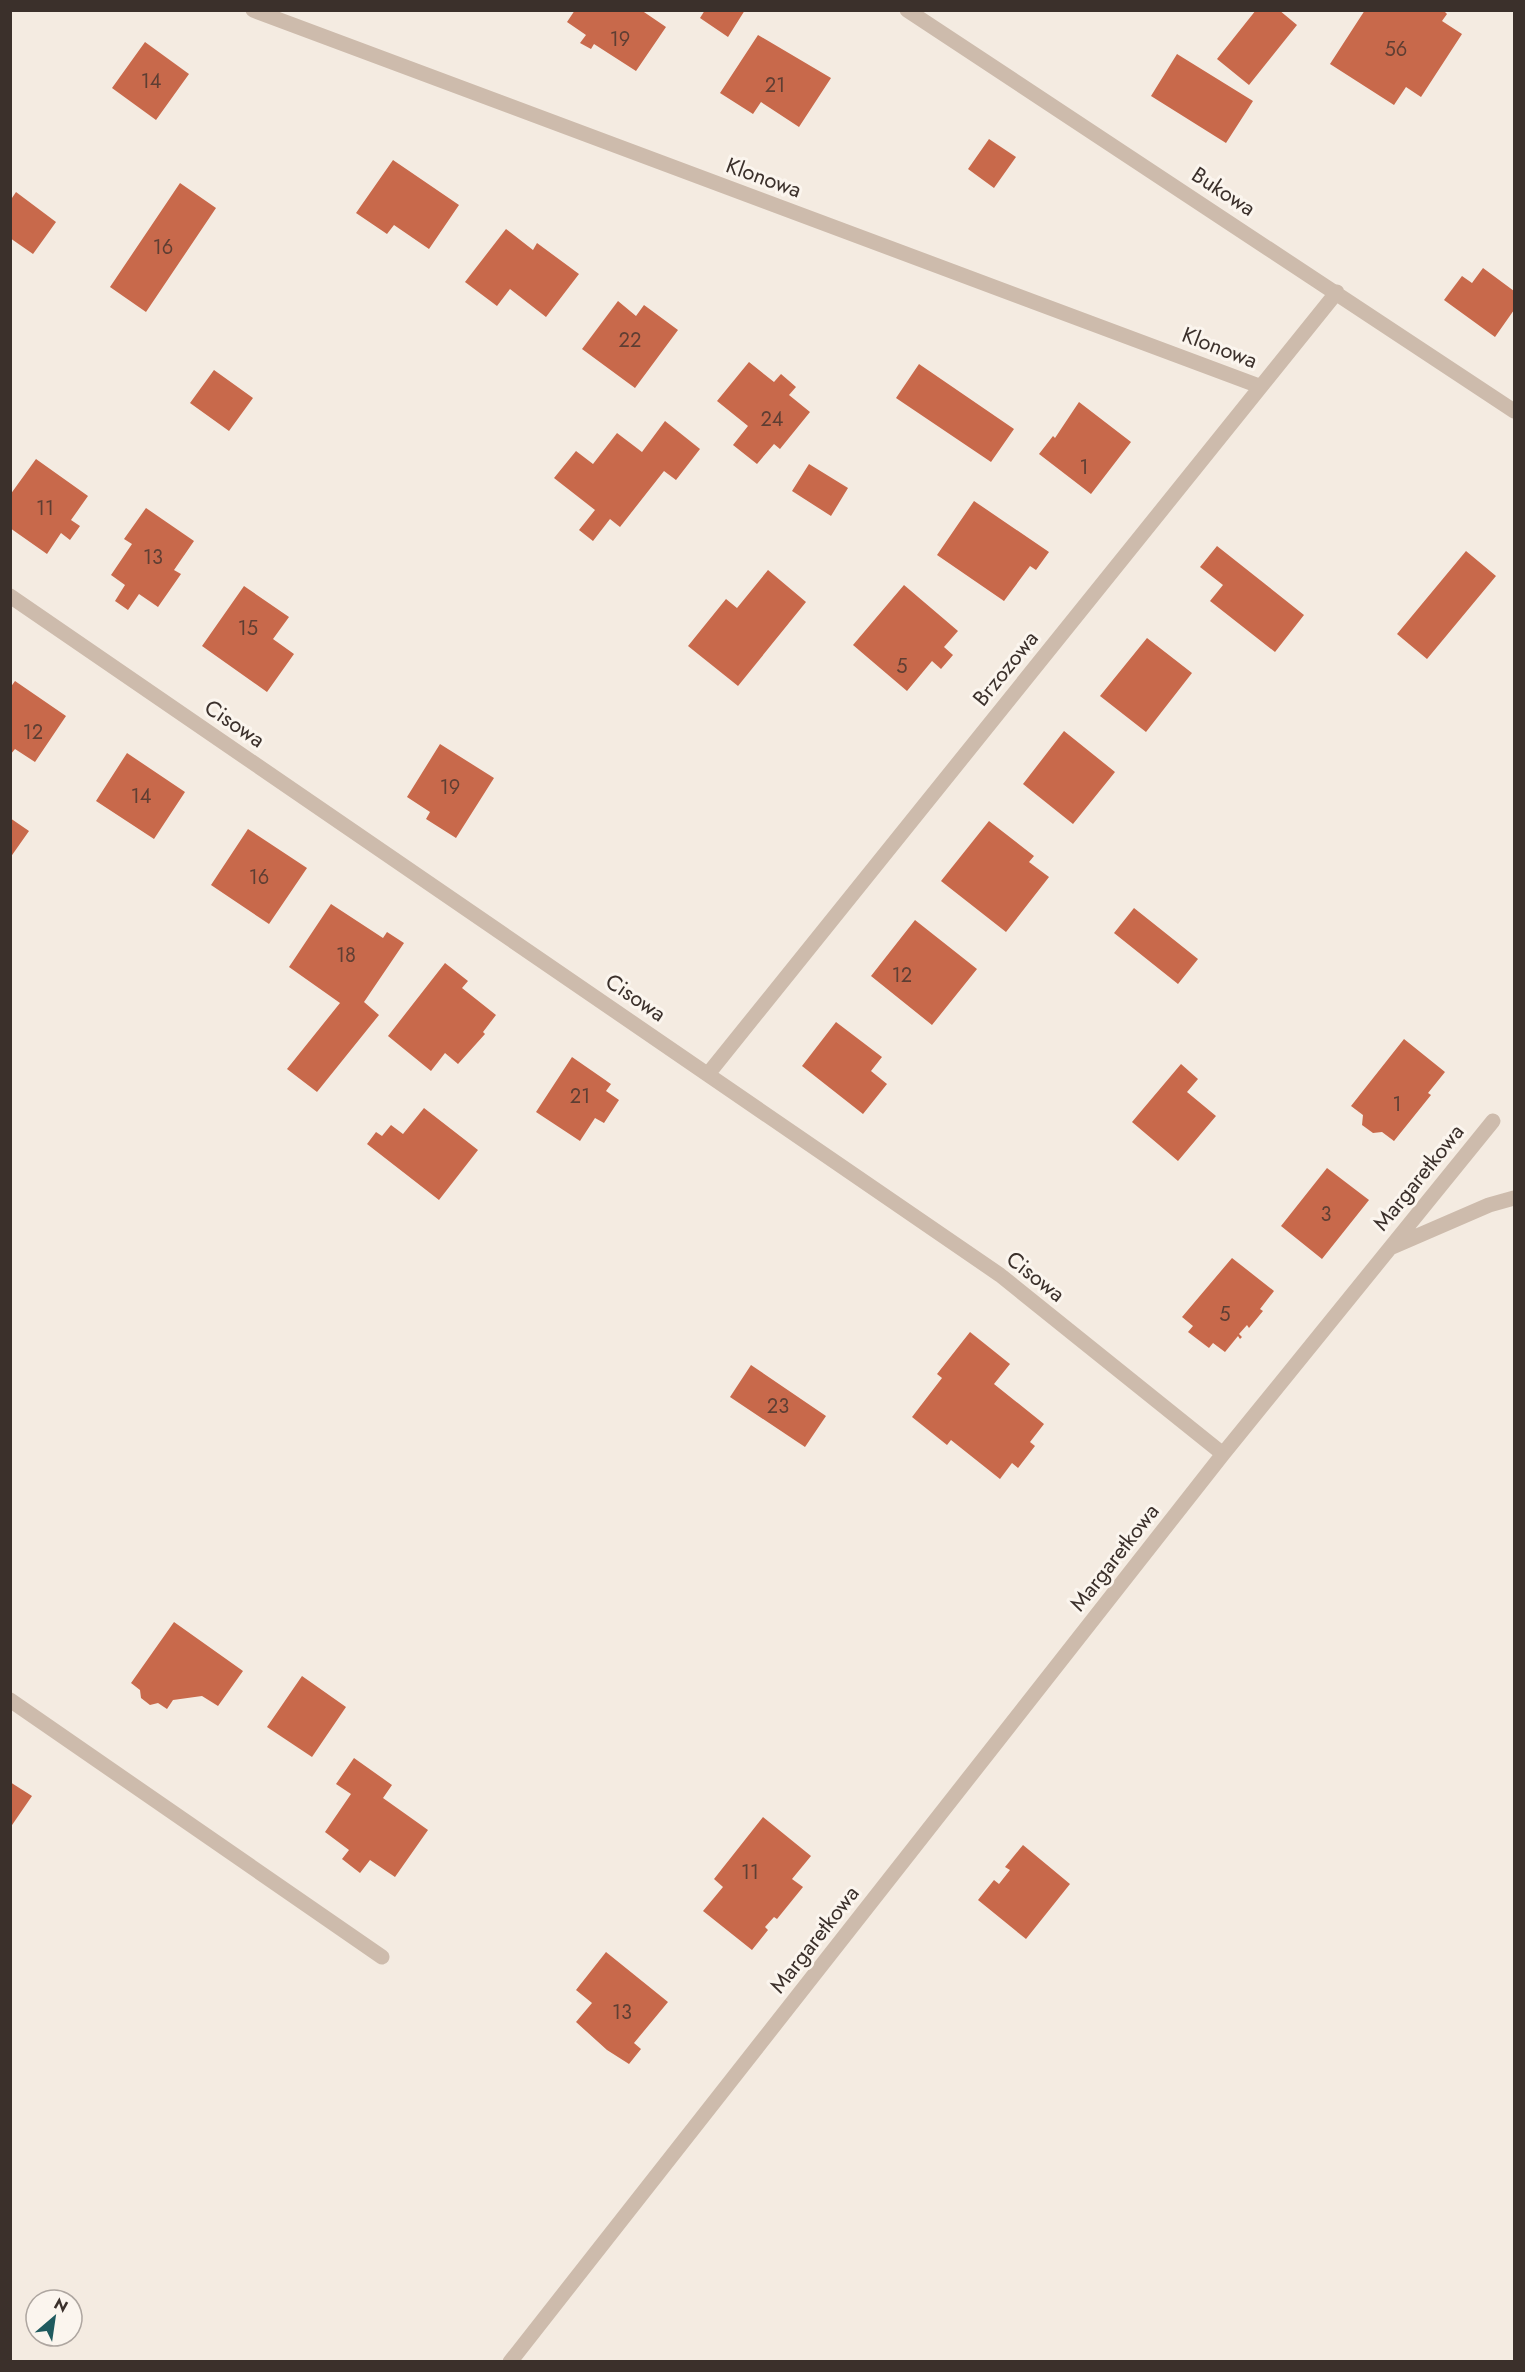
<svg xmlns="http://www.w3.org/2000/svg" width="1525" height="2372" viewBox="0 0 1525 2372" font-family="Jost,sans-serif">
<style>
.building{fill:#c8694b}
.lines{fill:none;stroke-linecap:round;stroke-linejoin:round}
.minor{stroke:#cdbbac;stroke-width:15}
.labels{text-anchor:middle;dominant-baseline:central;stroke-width:6;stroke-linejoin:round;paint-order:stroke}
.number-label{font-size:20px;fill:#5e3e33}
.street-label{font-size:22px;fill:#3b302b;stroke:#fbf5ee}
</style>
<rect width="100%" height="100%" fill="#f4ebe1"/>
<path class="building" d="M575 10H641L666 27 636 71 594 44 591 49 580 43 586 35 567 22Z
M705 10H745L728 37 700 18Z
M1256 10H1279L1297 25 1249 85 1217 59Z
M1365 10H1443L1447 14 1442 21 1462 34 1421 97 1406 87 1394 105 1330 64Z
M758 35 831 78 799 127 761 102 753 114 720 93Z
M145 42 189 74 156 120 112 88Z
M1177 54 1253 101 1226 143 1151 96Z
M989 139 1016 157 994 188 968 169Z
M393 160 459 205 429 249 394 225 387 234 356 213Z
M180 183 216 208 146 312 110 287Z
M16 192 56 222 33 254 10 238V201Z
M506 229 533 250 537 243 579 274 546 317 510 289 497 306 465 282Z
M1483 268 1514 291V310L1495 337 1444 300 1462 276 1472 283Z
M618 301 636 316 644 305 678 330 635 388 582 349Z
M749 362 774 382 781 374 796 387 789 395 810 412 780 449 774 444 757 464 733 445 748 426 717 401Z
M919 364 1014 429 991 462 896 398Z
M214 370 253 398 229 431 190 403Z
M1079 402 1131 442 1091 494 1039 454 1053 436 1055 438Z
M665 421 700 449 676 480 664 471 620 527 610 519 593 541 579 530 595 510 554 478 576 451 593 464 617 433 642 452Z
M36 459 88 496 71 520 80 526 70 540 61 533 47 554 10 528V495Z
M809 464 848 488 831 516 792 491Z
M974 501 1049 552 1036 570 1030 566 1004 601 937 555Z
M146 508 194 541 174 570 181 574 158 607 139 594 128 610 115 601 125 585 111 575 132 544 124 539Z
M1217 546 1304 615 1275 652 1210 601 1223 585 1200 567Z
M1466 551 1496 576 1427 659 1397 634Z
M768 570 806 602 738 686 688 646 726 599 737 608Z
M904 585 958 631 944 647 953 655 941 669 932 661 907 691 853 645Z
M244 586 289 617 273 639 294 654 267 692 202 646Z
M1147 638 1192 673 1146 732 1100 696Z
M15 681 66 716 35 762 15 749 10 755V688Z
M1064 731 1115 772 1073 824 1023 784Z
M440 744 494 778 456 838 426 819 430 812 407 797Z
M127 753 185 792 154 839 96 801Z
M10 818 29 831 10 858Z
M989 821 1034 856 1029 862 1049 877 1006 932 941 881Z
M248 829 307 868 269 924 211 885Z
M331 904 383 938 387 932 404 943 364 1002 379 1015 317 1092 287 1069 340 1003 289 967Z
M1134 908 1198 959 1178 984 1114 933Z
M915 920 977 969 932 1025 871 976Z
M445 963 468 981 462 988 496 1015 483 1032 485 1034 458 1064 445 1053 431 1071 388 1036Z
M836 1022 882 1057 871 1071 887 1084 863 1114 802 1066Z
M1404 1039 1445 1072 1428 1093 1431 1095 1394 1141 1382 1132 1373 1133 1362 1125 1363 1115 1351 1106Z
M572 1057 611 1084 606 1091 619 1100 604 1123 595 1118 580 1141 536 1112Z
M1181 1064 1198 1079 1187 1092 1216 1116 1178 1161 1132 1122Z
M424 1108 478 1150 439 1200 367 1144 376 1132 382 1136 391 1125 403 1134Z
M1327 1168 1369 1200 1322 1259 1281 1226Z
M1232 1258 1274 1291 1260 1309 1263 1311 1249 1328 1247 1325 1239 1334 1242 1337 1240 1339 1238 1336 1225 1352 1213 1343 1209 1348 1188 1332 1193 1326 1182 1317Z
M970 1332 1010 1364 994 1384 1044 1424 1030 1442 1035 1446 1018 1468 1012 1463 1000 1479 951 1440 947 1445 912 1417 942 1378 937 1374Z
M751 1365 826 1416 805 1447 730 1397Z
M174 1622 243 1671 218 1706 202 1696 173 1700 167 1709 158 1703 150 1705 141 1698 140 1690 131 1683Z
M302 1676 346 1707 312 1757 267 1727Z
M354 1758 392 1785 383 1798 428 1830 395 1877 370 1860 360 1873 342 1859 349 1850 325 1832 351 1794 336 1784Z
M10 1782 32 1796 10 1828Z
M763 1817 811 1856 792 1879 803 1887 777 1919 774 1917 765 1927 768 1930 752 1950 703 1911 723 1887 714 1879Z
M1023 1845 1070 1884 1026 1939 978 1900 994 1880 999 1884 1010 1870 1005 1867Z
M606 1952 668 2002 634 2043 641 2049 629 2064 607 2050 576 2022 592 2003 576 1990Z"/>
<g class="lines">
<path class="minor" d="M253 10 1259 386
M907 10 1514 411
M10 596 1000 1275 1223 1454
M708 1074 1337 292
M1392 1247 1489 1205 1514 1198
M10 1700 382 1957
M510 2362 1223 1454 1493 1121"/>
</g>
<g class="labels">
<g class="number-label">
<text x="620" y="39">19</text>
<text x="1396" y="49">56</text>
<text x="151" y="81">14</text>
<text x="775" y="85">21</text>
<text x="163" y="247">16</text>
<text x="630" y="340">22</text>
<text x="772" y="419">24</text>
<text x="1084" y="467">1</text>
<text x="45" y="508">11</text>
<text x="153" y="557">13</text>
<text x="248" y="628">15</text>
<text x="902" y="666">5</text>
<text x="33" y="732">12</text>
<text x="450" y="787">19</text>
<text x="141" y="796">14</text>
<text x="259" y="877">16</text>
<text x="346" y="955">18</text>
<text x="902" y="975">12</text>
<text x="580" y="1096">21</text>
<text x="1397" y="1104">1</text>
<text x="1326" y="1214">3</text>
<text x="1225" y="1314">5</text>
<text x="778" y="1406">23</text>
<text x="750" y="1872">11</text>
<text x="622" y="2012">13</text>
</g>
<g class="street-label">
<text transform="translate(764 177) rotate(20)">Klonowa</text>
<text transform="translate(1224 191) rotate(33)">Bukowa</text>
<text transform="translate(1220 347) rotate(21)">Klonowa</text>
<text transform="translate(1005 668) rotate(-51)">Brzozowa</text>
<text transform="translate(235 723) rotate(34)">Cisowa</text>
<text transform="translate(636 997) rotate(34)">Cisowa</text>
<text transform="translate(1418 1177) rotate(-51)">Margaretkowa</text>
<text transform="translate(1036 1276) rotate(38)">Cisowa</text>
<text transform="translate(1114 1557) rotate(-52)">Margaretkowa</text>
<text transform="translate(814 1939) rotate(-52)">Margaretkowa</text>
</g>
</g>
<rect width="1525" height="2372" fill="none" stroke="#3b302b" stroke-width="24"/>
<g transform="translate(54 2318) rotate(29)"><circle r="28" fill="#fbf5ee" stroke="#aea6a0" stroke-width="1.5"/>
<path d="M0-4.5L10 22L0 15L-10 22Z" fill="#1f5a5e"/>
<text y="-9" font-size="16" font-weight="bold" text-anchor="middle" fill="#3b302b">N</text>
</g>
</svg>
